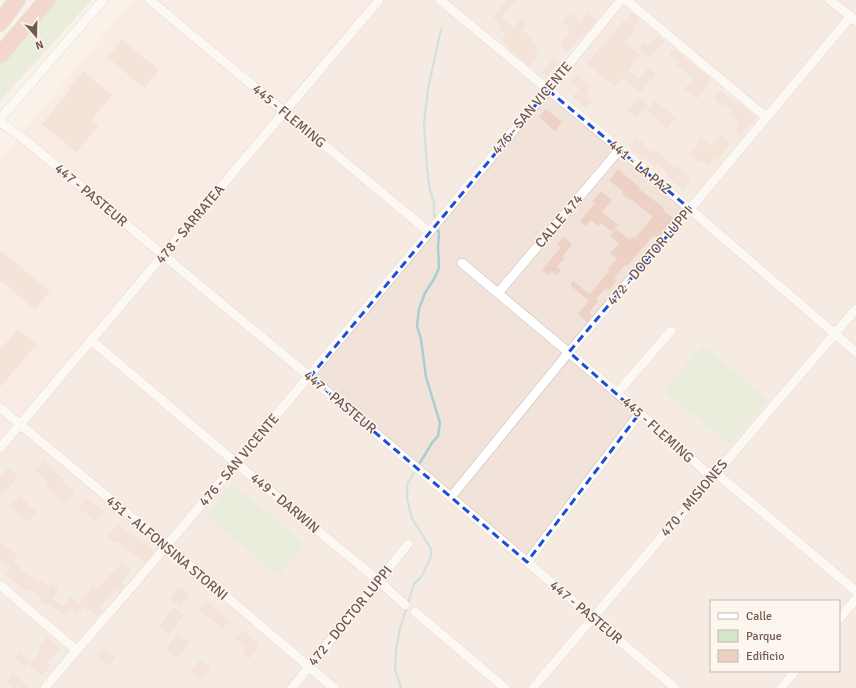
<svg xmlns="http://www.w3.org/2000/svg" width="856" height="688" viewBox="0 0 856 688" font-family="Signika,sans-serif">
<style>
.residential{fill:#f1e3d9;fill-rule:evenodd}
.commercial{fill:#f9e4df}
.green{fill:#d7e6c9}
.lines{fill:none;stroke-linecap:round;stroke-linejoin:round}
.stream{stroke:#a7cfd2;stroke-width:2.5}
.building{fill:#ecd1c4}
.street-casing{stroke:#cbbab0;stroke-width:10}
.highway-casing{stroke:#d7d1ce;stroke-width:18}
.street{stroke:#fff;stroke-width:9}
.highway{stroke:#ecb4a8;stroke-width:16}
.marked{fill:none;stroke:#1d4ed8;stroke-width:3;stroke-dasharray:8 5;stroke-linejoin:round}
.labels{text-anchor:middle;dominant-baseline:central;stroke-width:3;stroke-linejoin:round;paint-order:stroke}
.street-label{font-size:14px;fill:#715950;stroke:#fdf6ef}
</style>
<rect width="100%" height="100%" fill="#faf2e9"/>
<path class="residential" d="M370 0H856V688H306L304 686 302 688H0V442ZM711 601H839V671H711Z"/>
<path class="commercial" d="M133 0H370L0 442V160Z"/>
<path class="green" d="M54 0H92L0 101V66Z
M702 345 768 400 730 445 664 391Z
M232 484 305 544 279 576 206 516Z"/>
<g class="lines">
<path class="stream" d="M436 222 434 214V202L430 190 427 169 424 124 428 89 441 29
M401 688 395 669 396 648 400 629 414 584 422 576 431 557V549L412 518 407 499V484L432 443 438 436 440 423 426 377 421 339 417 326 419 309 425 293 434 279 439 268 438 247 439 233 437 227"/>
</g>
<path class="building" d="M507 0H516L502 17 514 27 521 19 527 24 522 30 533 39 531 42 539 48 535 53 537 56 529 66 509 49 510 47 501 40 506 34 499 28 502 25 493 17Z
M587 12 597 20 580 40 578 39 568 52 559 45 570 32 568 30 569 28 563 22 570 13 580 21Z
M633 13 640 19 633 28 635 30 625 42 641 55 628 70 639 79 648 68 656 74 640 93 623 78 615 87 586 64 600 47 601 48 624 20 626 22Z
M658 35 664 41 650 58 638 49 643 43 648 47Z
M122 40 159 70 144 88 107 57Z
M674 49 711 79 697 99 684 89 693 79 676 65 678 62 669 54Z
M554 58 559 63 547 77 541 73Z
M83 71 112 95 92 120 99 125 76 152 42 124 70 90 68 88Z
M577 75 590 86 586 92 590 95 587 98 592 102 586 108 572 97 579 89 571 82Z
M720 90 739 105 740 104 757 118 740 136 734 131 740 123 731 115 734 111 724 103 721 106 713 99Z
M638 97 648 105 636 118 627 111Z
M655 101 676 118 667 129 660 124 662 123 647 110Z
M546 109 562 122 555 131 539 117Z
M721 135 730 143 718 160 714 158 708 166 700 160 698 162 689 155 698 144 697 143 701 138 712 146Z
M636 137 653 152 655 150 674 166 675 164 683 171 682 172 691 180 683 191 666 175 668 173 658 165 656 167 644 158 643 160 628 146Z
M618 169 640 188 639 189 664 208 663 210 674 219 658 238 654 235 627 266 625 265 614 278 617 280 609 290 606 288 596 299 598 301 589 313 592 316 587 322 578 314 589 301 570 285 573 281 590 294 609 271 607 270 617 259 610 253 619 243 610 236 616 229 630 240 633 236 635 238 653 217 631 199 630 200 622 194 623 192 609 180Z
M601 191 612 200 602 212 618 225 612 232 601 223 598 226 591 220 586 226 580 221 595 203 592 202Z
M563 237 572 244 563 256 565 258 557 267 561 270 557 275 551 271 548 275 542 270 561 247 557 244Z
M0 250 50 291 35 310 0 280Z
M18 329 37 344 0 387V350Z
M43 461 65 480 63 483 75 492 65 505 55 497 57 495 45 485 48 481 35 470Z
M8 468 18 477 7 490 5 489 0 495V477Z
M19 496 37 512 28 522 10 506Z
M87 498 104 511 95 521 86 512 85 514 78 508Z
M117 524 154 551 145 563 116 541 115 543 107 537Z
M0 543 18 556 13 562 30 577 38 583 40 580 49 587 52 583 59 589 52 598 62 606 71 597 78 604 93 586 97 589 110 573 112 575 122 563 131 570 121 583 125 586 119 593 115 589 100 607 103 610 98 617 84 607 77 615 70 608 64 615 49 603 46 606 39 601 41 598 30 589 27 592 5 575 11 568 0 560Z
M178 586 190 594 180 607 169 599Z
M207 601 229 621 222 629 209 617 208 618 199 610Z
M174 607 184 615 169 634 159 627Z
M242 630 260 644 249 659 242 654 247 647 235 639Z
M177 633 189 641 178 658 166 650Z
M47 637 60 648 47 663 50 666 42 676 29 665 41 650 38 648Z
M104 648 116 657 110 666 98 657Z
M19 652 30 661 25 666 15 658Z
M200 660 211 668 201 681 190 672Z
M13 674 30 688H15L7 682Z"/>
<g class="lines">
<g class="street-casing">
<path id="street" d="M150 0 429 232
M440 0 620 149 856 352
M626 0 766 117
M830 0 856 21
M0 119 103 0
M0 122 24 139 310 377 675 688
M462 263 617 393 706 472 716 473 856 591
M498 293 620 149
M91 340 236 463 379 581 405 605
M617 393 671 331
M0 408 167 546 334 688
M0 448 379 0
M451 497 569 352 690 209 851 16
M527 562 639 414
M0 585 76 650
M415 612 505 688
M839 619 856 599
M45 688C85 639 128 593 168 544 320 363 472 183 621 0
M292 688 408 544
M533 688 856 309
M781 688 795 671"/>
</g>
<g class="highway-casing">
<path id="highway" d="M0 23 17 0
M0 55 47 0"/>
</g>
<use href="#street" class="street"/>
<use href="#highway" class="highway"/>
</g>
<path d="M0 0H856V688H0ZM548 90 690 209 569 352 639 414 527 562 310 377Z" fill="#faf2e9" fill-opacity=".55" fill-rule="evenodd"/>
<path class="marked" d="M548 90 690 209 569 352 639 414 527 562 310 377Z"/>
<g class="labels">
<g class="street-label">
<text transform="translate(532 108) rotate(-50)">476 - SAN VICENTE</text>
<text transform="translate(289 116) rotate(40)">445 - FLEMING</text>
<text transform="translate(640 167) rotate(40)">441 - LA PAZ</text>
<text transform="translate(91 195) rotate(40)">447 - PASTEUR</text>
<text transform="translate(559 221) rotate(-50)">CALLE 474</text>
<text transform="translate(190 224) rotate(-50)">478 - SARRATEA</text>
<text transform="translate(650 256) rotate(-50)">472 - DOCTOR LUPPI</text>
<text transform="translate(340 402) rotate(40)">447 - PASTEUR</text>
<text transform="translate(658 430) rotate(42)">445 - FLEMING</text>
<text transform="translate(239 460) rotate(-50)">476 - SAN VICENTE</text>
<text transform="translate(694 498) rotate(-50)">470 - MISIONES</text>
<text transform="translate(285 503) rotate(40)">449 - DARWIN</text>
<text transform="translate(167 548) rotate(40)">451 - ALFONSINA STORNI</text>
<text transform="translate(586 612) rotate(40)">447 - PASTEUR</text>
<text transform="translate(350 616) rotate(-51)">472 - DOCTOR LUPPI</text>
</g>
</g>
<rect x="710" y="600" width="130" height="72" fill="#fdf6ef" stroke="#c5b7af"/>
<rect x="718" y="613" width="20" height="6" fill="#ffffff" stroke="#c5b7af"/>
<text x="746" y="620" font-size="12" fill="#715950">Calle</text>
<rect x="718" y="630" width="20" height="12" fill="#d7e6c9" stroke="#c5b7af"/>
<text x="746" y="640" font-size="12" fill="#715950">Parque</text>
<rect x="718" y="650" width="20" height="12" fill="#ecd1c4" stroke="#c5b7af"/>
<text x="746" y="660" font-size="12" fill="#715950">Edificio</text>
<g transform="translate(36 36) rotate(160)" stroke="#fdf6ef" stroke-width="3" paint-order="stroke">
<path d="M0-3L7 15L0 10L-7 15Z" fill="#715950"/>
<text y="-6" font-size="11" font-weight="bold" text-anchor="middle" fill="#715950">N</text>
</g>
</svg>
